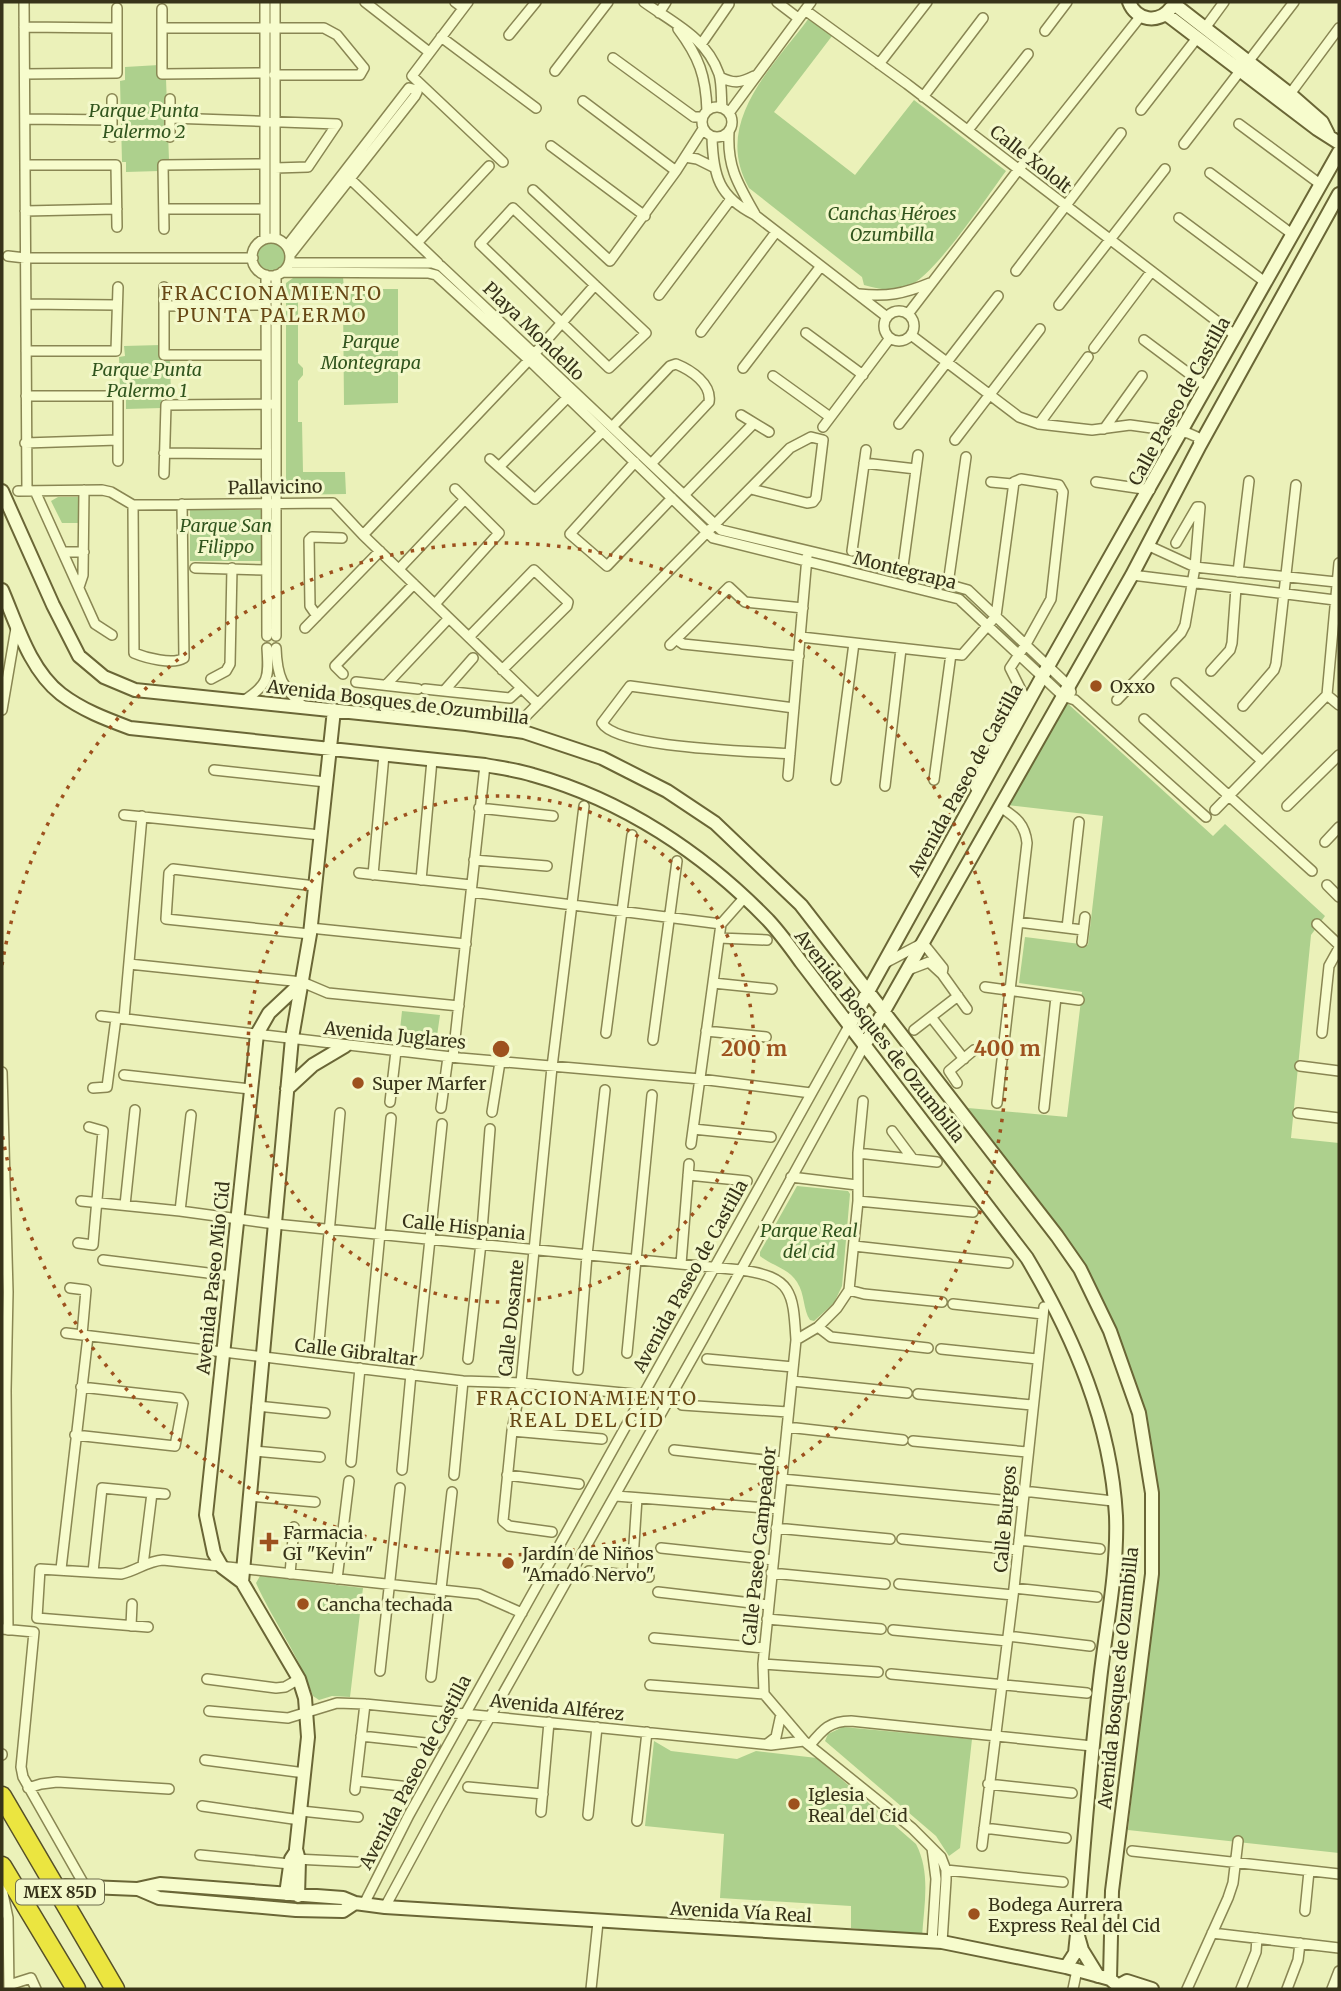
<svg xmlns="http://www.w3.org/2000/svg" width="1341" height="1991" viewBox="0 0 1341 1991" font-family="Merriweather,serif">
<style>
.green{fill:#add08d}
.lines{fill:none;stroke-linecap:round;stroke-linejoin:round}
.secondary-tunnel{stroke:#c7cb99;stroke-width:12;stroke-dasharray:12 6;stroke-linecap:butt}
.street-casing{stroke:#898653;stroke-width:12}
.secondary-casing{stroke:#6a6636;stroke-width:16}
.highway-casing{stroke:#565028;stroke-width:21}
.street{stroke:#f7fccd;stroke-width:9}
.secondary{stroke:#f7fccd;stroke-width:12}
.highway{stroke:#ebe540;stroke-width:18}
.ring{fill:none;stroke:#9d511e;stroke-width:3.5;stroke-dasharray:3.5 7}
.poi-dot{fill:#9d511e;stroke:#f3f8ca;stroke-width:2.5}
.labels{text-anchor:middle;dominant-baseline:central;stroke-width:6;stroke-linejoin:round;paint-order:stroke}
.shield{fill:#f3f8ca;stroke:#6f6e4e;stroke-width:2}
.shield-label{font-size:16px;font-weight:bold;fill:#373319}
.park-label{font-size:18px;font-style:italic;fill:#31551e;stroke:#f3f8ca}
.street-label{font-size:18px;fill:#373319;stroke:#f3f8ca}
.poi-label{font-size:18px;fill:#373319;stroke:#f3f8ca;text-anchor:start}
.neighbourhood-label{font-size:19px;letter-spacing:2px;fill:#674815;stroke:#f3f8ca}
.centre{fill:#9d511e;stroke:#f3f8ca;stroke-width:3.5}
.ring-label{font-size:21px;text-anchor:middle;font-weight:bold;fill:#9d511e;stroke:#f3f8ca;stroke-width:6;stroke-linejoin:round;paint-order:stroke}
</style>
<rect width="100%" height="100%" fill="#ebf1b9"/>
<path class="green" d="M809 18 832 36 774 112 855 175 914 100 1006 171C986 198 934 277 907 287 892 292 878 289 864 285L862 277 749 188C712 123 772 68 809 18Z
M159 65V79H166L169 160H159V171L126 172V162H122L120 81 125 80V67Z
M257 258a15 15 0 1 1 30 0a15 15 0 1 1-30 0Z
M343 277 344 289H398V403L344 405 343 299 298 300V363L303 368V375L298 381V422H302L303 472H345L346 494 286 495V283L293 278Z
M161 345V361H170L171 399H162V408L126 409V390H120L119 357 125 356 124 346Z
M58 497H82V523H62L51 501Z
M190 510H263V561H190Z
M1066 702 1213 836 1225 824 1325 916 1311 935 1291 1138 1339 1143V1853L1128 1830 1150 1629 1144 1419 1128 1363 1111 1316 1087 1273 1060 1231 968 1108 1067 1117 1082 992 1019 983 1025 937 1088 945 1103 816 1007 805Z
M402 1011 440 1015 436 1043 399 1039Z
M797 1186 848 1191 850 1194 842 1286 834 1303 814 1321 810 1320C803 1310 805 1294 797 1282 788 1268 772 1266 760 1256V1252Z
M260 1576 363 1588 350 1697 332 1696 319 1700 313 1696C298 1653 274 1623 256 1583Z
M843 1727 972 1739 960 1848 949 1856 936 1836 825 1741 828 1734Z
M654 1741 671 1751 737 1759 756 1751 817 1758 916 1844C931 1873 924 1905 922 1937L851 1928V1906L720 1898 724 1834 645 1826Z"/>
<g class="lines">
<path class="secondary-tunnel" d="M9 1886H61"/>
<g class="street-casing">
<path id="street" d="M24 2 27 491
M265 2V239
M275 2V238
M365 2 429 52
M455 2 463 8
M468 2 412 76 503 162
M644 2C673 23 706 37 719 74 722 84 721 97 722 108
M777 2 798 18
M162 9V74L265 73
M805 10 907 84 1235 335
M659 13 666 2
M24 27 117 28
M162 28H324L337 35 364 68 360 75H274
M1205 28 1224 2
M678 29C699 57 706 76 707 111
M1045 31 1067 2
M509 35 536 2
M441 37 536 108
M702 43 729 4
M613 58 694 117H702
M1248 62 1294 2
M879 64 927 2
M555 71 608 2
M25 74 117 73V8
M720 77C734 84 740 83 754 76
M1290 94 1339 28
M923 97 983 18
M170 99V137
M583 101 676 171
M702 122a15 15 0 1 1 30 0a15 15 0 1 1-30 0Z
M1141 110 1197 38
M729 113 811 2
M170 118 337 124 308 167 275 168
M25 119 112 120
M1239 124 1320 184
M968 130 1028 54
M729 132C727 167 738 184 755 214
M112 137V99
M712 137C713 176 719 197 755 215L887 317
M1184 144 1240 71
M551 146 645 216
M685 157 697 159 713 167
M25 165H116L117 227
M1210 173 1292 234
M347 176 438 263
M533 190 610 261 676 171 703 129
M513 208 646 333 609 368 480 244Z
M164 209H265
M25 211 117 209
M1179 218 1265 282
M164 229 163 165 265 164
M252 257a19 19 0 1 1 38 0a19 19 0 1 1-38 0Z
M417 243 489 166
M287 246 409 88 413 89 417 92 415 96 290 255
M8 256 25 258H253
M289 263H432L441 266 721 530 943 583 968 590 1069 686 1071 692
M1016 271 1121 133
M282 272 428 273 436 275 529 360 713 538 959 599 1063 696 1075 700 1206 817
M266 275 267 636
M276 275V636
M164 287V355H265
M859 294C887 297 903 294 930 283
M659 295 731 199
M26 304 116 305
M1059 305 1165 169
M164 306 265 305
M884 326a15 15 0 1 1 30 0a15 15 0 1 1-30 0Z
M908 314 1019 169 1140 17
M701 332 776 232
M806 333 863 375
M911 335 1019 417 1039 424 1092 430 1130 425 1188 433 1197 437 1200 445
M1144 340 1207 387
M1094 348 1151 272
M26 351H116L118 287
M743 368 821 266
M773 376 830 417
M26 396H118V461
M741 415 769 432
M899 424 998 296
M1039 424 1088 357
M612 427 670 366 676 364C691 370 712 384 709 402L651 464
M823 427 890 338
M1104 429 1142 376
M955 440 1040 329
M25 443 118 440
M164 453 266 454
M490 459 535 499 602 432
M635 462 570 534 607 566 672 498
M864 463 916 469
M499 467 567 398
M164 474 166 405 270 404
M991 482 1012 484
M1096 482 1150 490
M18 491 102 490 111 492 133 505 333 503 363 535 538 704
M35 491 95 624 112 635
M684 495 754 423
M133 505 134 653C146 658 173 665 184 658L182 504
M363 535 529 360 595 285
M1176 543 1197 507H1200
M1147 545 1195 567 1336 582
M852 551 866 450
M64 552H84
M195 568 266 570
M399 569 465 499
M1238 572 1249 481
M902 574 918 455
M1132 575 1335 600
M948 584 966 457
M79 587 83 575 84 490
M435 604 499 533 455 489
M317 616 310 606 309 540 312 537 342 538
M305 628 380 551
M469 637 534 570 568 602 567 606 502 670
M801 637 962 655 996 616 1014 482 1021 479 1059 485 1063 492 1051 599 1026 644 1010 668 1023 694 976 781 975 787 979 792
M676 639 683 644 799 656
M670 645 729 587 745 602 803 608
M276 648C277 677 282 687 304 707
M1211 671 1230 650 1232 643 1236 588
M343 674 335 666 414 584
M211 679 226 671 230 664 232 568
M356 682 418 689
M1176 683 1261 760
M386 685 449 618
M425 689 510 698 521 688
M444 691 473 658
M1327 695 1339 563
M1327 695 1339 705
M1117 700 1181 633 1185 625 1195 567 1200 507
M243 701C269 685 269 677 267 648
M1243 706 1274 670 1276 664 1296 485
M2 710 16 628
M1144 719 1312 871
M522 720 790 448 811 437 823 440 816 498 813 502 807 503 751 489
M790 754C757 751 617 749 602 723L630 686 794 708
M214 770 326 782
M788 776 807 557
M836 780 854 643
M934 780 951 654
M885 786 901 649
M1287 806 1339 755
M479 808 553 816
M1215 810 1327 695
M124 815 320 835
M1325 842 1339 827
M474 860 547 866
M359 873 471 885
M373 875 384 755
M421 880 432 760
M1327 885 1339 897
M471 892 721 924
M1018 922 1083 930
M721 924 744 898
M1317 924 1339 945
M310 928 466 944
M1067 928 1079 822
M310 934 166 919 169 873 173 869 315 886
M719 938 767 940
M1082 942 1085 917
M885 963 923 943 943 968 942 974
M129 964 302 982 328 993 459 1006
M908 970 929 962 942 974 967 1009
M713 983 772 989
M985 987 1079 1000
M101 1016 460 1058 700 1079 811 1093
M931 1017 964 1059
M124 1018 142 816
M914 1030 958 996
M706 1031 766 1037
M606 1033 632 835
M1322 1033 1329 966 1339 948
M653 1040 677 861
M453 1057 485 765
M1300 1066 1339 1071
M2 1072 8 1292 6 1390 8 1630
M124 1075 250 1089
M957 1083 949 1071 974 1050
M93 1088 107 1087 116 1018
M390 1102 396 1051
M997 1103 1027 843C1025 824 1016 817 1000 807
M441 1108 448 1057
M1044 1108 1056 997
M492 1112 500 1062
M1298 1113 1339 1118
M693 1129 771 1137
M892 1131 912 1158
M691 1144 721 924
M858 1153 937 1162
M688 1175 747 1181
M791 1177 857 1185
M81 1201 180 1211 275 1224 741 1270C793 1277 793 1293 796 1340L763 1664 764 1694 804 1741 912 1828 941 1857 946 1870V1880L942 1942
M858 1201 973 1212
M125 1205 135 1110
M180 1211 191 1115
M78 1243 93 1245 103 1131 89 1127
M854 1246 1008 1263
M103 1260 232 1276
M681 1264 689 1164
M70 1288 86 1290 82 1335
M849 1290 864 1294 942 1302
M953 1304 1043 1314
M818 1327 831 1337 928 1348
M66 1333 463 1381 521 1383 644 1395
M796 1340 818 1327 837 1308 849 1290 858 1201V1153L863 1101
M319 1342 340 1113
M369 1348 391 1118
M941 1349 1037 1359
M627 1353 652 1095
M418 1354 442 1124
M468 1359 481 1243 490 1129
M707 1359 793 1367
M578 1370 587 1255 605 1090
M792 1381 907 1393
M918 1394 1032 1405
M682 1405 788 1412
M257 1406 325 1413
M787 1427 903 1440
M512 1431 602 1439
M75 1435 175 1446 183 1403 180 1398 81 1387
M913 1441 1027 1452
M674 1450 783 1462
M253 1451 320 1457
M351 1462 360 1368
M402 1470 411 1374
M454 1475 463 1381
M507 1475 579 1484
M782 1479 1022 1502
M1023 1491 1113 1501
M249 1496 315 1502
M616 1496 778 1509
M776 1528 890 1539
M552 1532 509 1526 503 1521 512 1431 521 1383 552 1067 584 806
M902 1539 1018 1550
M1019 1540 1100 1549
M661 1548 773 1560
M143 1565 152 1493
M61 1569 88 1336
M589 1571 649 1577
M93 1572 102 1488 165 1494
M771 1573 885 1584
M290 1574 294 1527
M632 1575 637 1498
M337 1579 349 1481
M899 1584 1013 1595
M1014 1588 1097 1597
M658 1592 769 1605
M767 1619 881 1629
M131 1626 132 1604
M148 1627 37 1618 40 1569 121 1574C136 1571 147 1561 163 1560L479 1594 522 1613
M2 1629 34 1632 21 1767 23 1777 86 1888
M893 1630 1007 1641
M1008 1636 1090 1646
M654 1638 764 1648
M763 1664 878 1672
M380 1671 400 1488
M891 1674 1087 1693
M431 1677 452 1492
M207 1679 276 1688 285 1687 299 1679
M650 1685 764 1694
M209 1711 288 1718 337 1703 365 1704 771 1745 804 1741
M361 1736 435 1744
M767 1744 776 1737 781 1714
M810 1745C823 1729 830 1721 851 1721L1092 1746
M2 1754V1755
M205 1760 305 1773
M356 1781 410 1787
M988 1784 1072 1793
M468 1787 543 1794
M28 1788 41 1784 57 1782 169 1789
M355 1790 365 1704
M202 1806 300 1820
M301 1811 358 1817
M541 1812 549 1722
M588 1815 597 1727
M637 1821 647 1732
M984 1828 1066 1838
M982 1846 1014 1588 1044 1307
M932 1848 936 1879 932 1942
M1132 1851 1339 1874
M200 1855 290 1864
M295 1859 357 1862
M946 1870 1063 1882
M2 1889 8 1918 9 1989
M364 1904 409 1815 849 1026
M385 1907 438 1809 703 1339 864 1046
M1305 1911 1309 1871
M1212 1933 1339 1948
M9 1985 31 1978 36 1989
M591 1989 598 1922
M1073 1989 1077 1970
M1187 1989 1228 1898 1233 1883 1238 1841
M1241 1989 1256 1952 1257 1938
M1287 1989 1298 1960 1300 1943
M1332 1989 1339 1971"/>
</g>
<g class="secondary-casing">
<path id="secondary" d="M1129 2C1136 20 1158 25 1171 8
M1174 4 1290 94 1322 122 1328 134
M1166 14 1317 129 1339 143
M2 491 53 605 79 656 104 677 135 690 466 724 524 732 602 758 667 791 715 823 801 905 1057 1236 1080 1269 1110 1331 1139 1413 1152 1493V1574L1112 1891 1110 1979
M2 590C17 625 30 670 61 694 82 710 106 719 130 728L485 765C501 768 517 770 533 775 623 800 703 853 768 920 780 933 791 948 801 962L1027 1258C1074 1337 1111 1423 1116 1516 1118 1570 1106 1627 1100 1680 1090 1765 1083 1849 1077 1934L1075 1953 1066 1967
M849 1026 1042 677 1339 152
M864 1046 1132 575 1200 445 1339 194
M287 1089 313 1065 345 1046
M242 1582 292 1038 310 934 334 710
M65 1886 137 1889 160 1884 343 1898 355 1903 385 1907 942 1942 1066 1967 1110 1979 1122 1989
M138 1889 159 1898 296 1910 343 1911 355 1903
M286 1894 291 1859 295 1853
M298 1896 299 1860 296 1849 308 1737 305 1698 299 1679 242 1582 222 1567 214 1553 206 1515 257 1034 269 1013 302 982
M1078 1936 1082 1950 1098 1976
M1118 1986 1127 1981 1152 1989"/>
</g>
<g class="highway-casing">
<path id="highway" d="M2 1796 115 1989
M2 1866 76 1989"/>
</g>
<use href="#street" class="street"/>
<use href="#secondary" class="secondary"/>
<use href="#highway" class="highway"/>
</g>
<g class="ring">
<circle cx="501" cy="1049" r="253"/>
<path d="M2 965A506 506 0 1 1 2 1133"/>
</g>
<g class="poi-dot">
<circle cx="1096" cy="686" r="7"/>
<circle cx="358" cy="1083" r="7"/>
<path d="M265.5 1531.5h7v7h7v7h-7v7h-7v-7h-7v-7h7z"/>
<circle cx="508" cy="1563" r="7"/>
<circle cx="303" cy="1604" r="7"/>
<circle cx="794" cy="1804" r="7"/>
<circle cx="974" cy="1914" r="7"/>
</g>
<g class="labels">
<rect class="shield" x="16" y="1879.5" width="88" height="25" rx="5"/>
<g class="shield-label">
<text x="60" y="1892">MEX 85D</text>
</g>
<g class="park-label">
<text x="144" y="110">Parque Punta<tspan x="144" dy="21">Palermo 2</tspan></text>
<text x="892" y="213">Canchas Héroes<tspan x="892" dy="21">Ozumbilla</tspan></text>
<text x="371" y="341">Parque<tspan x="371" dy="21">Montegrapa</tspan></text>
<text x="147" y="369">Parque Punta<tspan x="147" dy="21">Palermo 1</tspan></text>
<text x="226" y="525">Parque San<tspan x="226" dy="21">Filippo</tspan></text>
<text x="809" y="1230">Parque Real<tspan x="809" dy="21">del cid</tspan></text>
</g>
<g class="street-label">
<text transform="translate(1031 159) rotate(38)">Calle Xololt</text>
<text transform="translate(534 331) rotate(44)">Playa Mondello</text>
<text transform="translate(1179 401) rotate(-61)">Calle Paseo de Castilla</text>
<text transform="translate(275 487) rotate(-1)">Pallavicino</text>
<text transform="translate(905 570) rotate(14)">Montegrapa</text>
<text transform="translate(398 702) rotate(7)">Avenida Bosques de Ozumbilla</text>
<text transform="translate(965 780) rotate(-61)">Avenida Paseo de Castilla</text>
<text transform="translate(395 1035) rotate(6)">Avenida Juglares</text>
<text transform="translate(880 1036) rotate(52)">Avenida Bosques de Ozumbilla</text>
<text transform="translate(464 1227) rotate(6)">Calle Hispania</text>
<text transform="translate(690 1276) rotate(-61)">Avenida Paseo de Castilla</text>
<text transform="translate(213 1278) rotate(-84)">Avenida Paseo Mio Cid</text>
<text transform="translate(511 1318) rotate(-84)">Calle Dosante</text>
<text transform="translate(356 1352) rotate(7)">Calle Gibraltar</text>
<text transform="translate(1005 1519) rotate(-85)">Calle Burgos</text>
<text transform="translate(759 1546) rotate(-84)">Calle Paseo Campeador</text>
<text transform="translate(1118 1678) rotate(-84)">Avenida Bosques de Ozumbilla</text>
<text transform="translate(557 1707) rotate(6)">Avenida Alférez</text>
<text transform="translate(415 1772) rotate(-62)">Avenida Paseo de Castilla</text>
<text transform="translate(741 1912) rotate(3)">Avenida Vía Real</text>
</g>
<g class="poi-label">
<text x="1110" y="686">Oxxo</text>
<text x="372" y="1083">Super Marfer</text>
<text x="283" y="1532">Farmacia<tspan x="283" dy="21">GI "Kevin"</tspan></text>
<text x="522" y="1553">Jardín de Niños<tspan x="522" dy="21">"Amado Nervo"</tspan></text>
<text x="317" y="1604">Cancha techada</text>
<text x="808" y="1794">Iglesia<tspan x="808" dy="21">Real del Cid</tspan></text>
<text x="988" y="1904">Bodega Aurrera<tspan x="988" dy="21">Express Real del Cid</tspan></text>
</g>
<g class="neighbourhood-label">
<text x="272" y="293">FRACCIONAMIENTO<tspan x="272" dy="22">PUNTA PALERMO</tspan></text>
<text x="587" y="1398">FRACCIONAMIENTO<tspan x="587" dy="22">REAL DEL CID</tspan></text>
</g>
</g>
<circle cx="501" cy="1049" r="10" class="centre"/>
<g class="ring-label">
<text x="754" y="1056">200 m</text>
<text x="1007" y="1056">400 m</text>
</g>
<rect width="1341" height="1991" fill="none" stroke="#373319" stroke-width="7"/>
</svg>
